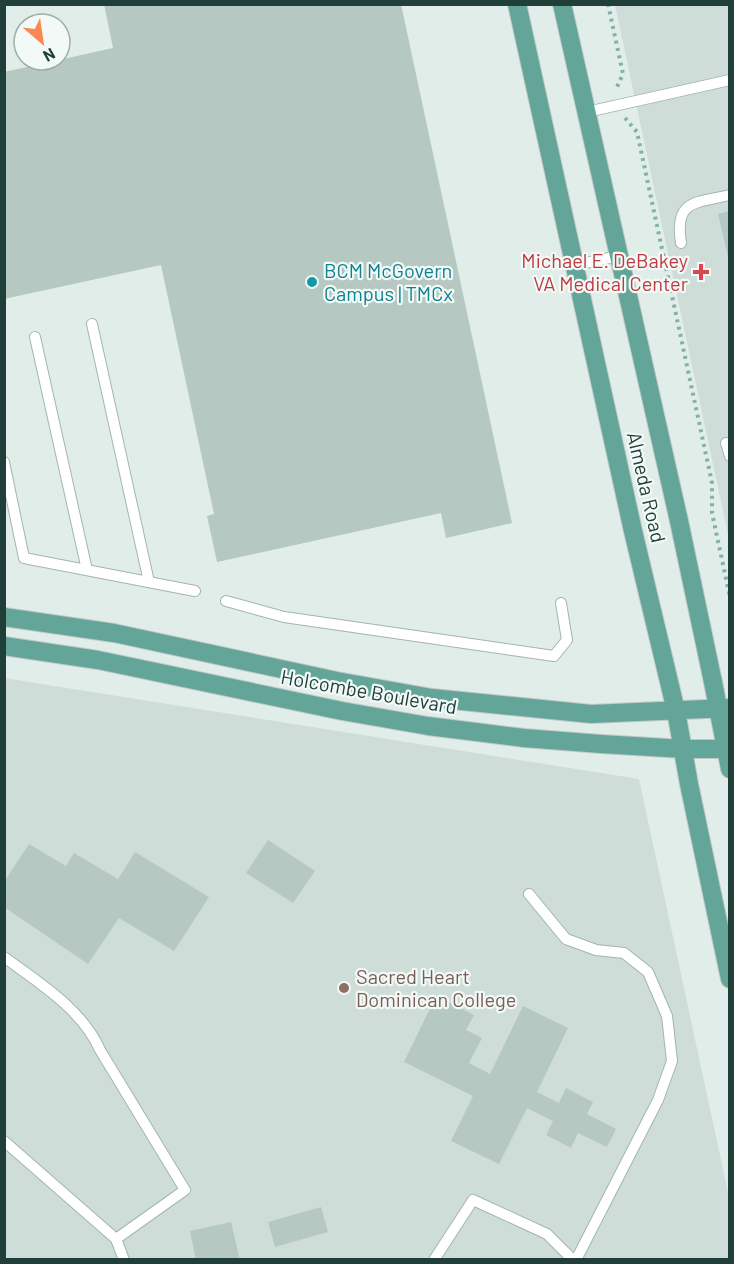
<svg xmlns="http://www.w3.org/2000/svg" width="734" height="1264" viewBox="0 0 734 1264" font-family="Barlow,sans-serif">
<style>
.built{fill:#cfddd8}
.building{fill:#b6c8c2}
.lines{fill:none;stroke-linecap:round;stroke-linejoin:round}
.lane-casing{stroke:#a3b5b0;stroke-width:12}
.primary-casing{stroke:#c1c9c8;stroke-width:20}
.path{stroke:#80b2a6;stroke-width:4;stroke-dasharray:3 4.5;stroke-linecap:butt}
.lane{stroke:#fff;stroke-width:10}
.primary{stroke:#63a599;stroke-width:18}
.health-dot{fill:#e0444e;stroke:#f2f9f6;stroke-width:2}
.culture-dot{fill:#0f9aa8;stroke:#f2f9f6;stroke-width:2}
.education-dot{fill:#8d6e63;stroke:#f2f9f6;stroke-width:2}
.labels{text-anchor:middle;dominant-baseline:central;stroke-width:4.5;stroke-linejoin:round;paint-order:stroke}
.health-label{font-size:20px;fill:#be3a42;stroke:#f2f9f6;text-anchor:end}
.culture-label{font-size:20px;fill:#0d838f;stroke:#f2f9f6;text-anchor:start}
.street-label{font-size:20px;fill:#203f39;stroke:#f2f9f6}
.education-label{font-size:20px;fill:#785e54;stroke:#f2f9f6;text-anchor:start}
</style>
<rect width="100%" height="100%" fill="#e1ede8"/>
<path class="built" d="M615 5H729V539Z
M4 678 639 779 729 1197V1259H5Z"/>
<path class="building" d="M104 4H401L512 523 446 538 441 513 217 562 207 516 214 514 161 265 4 299V72L113 48Z
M730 211V261H729L718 214Z
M268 840 315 871 293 903 246 873Z
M29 844 66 866 74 853 118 879 135 852 209 897 174 951 119 918 88 964 4 907V882Z
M436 996 474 1015 466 1030 482 1038 469 1063 490 1074 523 1006 568 1028 537 1092 559 1103 566 1088 593 1102 587 1114 616 1129 607 1147 578 1133 571 1148 546 1135 553 1121 527 1108 499 1164 451 1141 473 1096 404 1062Z
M321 1207 328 1232 275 1247 268 1222Z
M231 1222 240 1260H196L190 1231Z"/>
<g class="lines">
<g class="lane-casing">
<path id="lane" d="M587 112 730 80
M681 243C674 200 695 203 730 195
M575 265 619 256
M92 324 149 582
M35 337 87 570
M726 443 730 456
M4 462 24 558 195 591
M226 601 284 617 554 656 567 640 561 603
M529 894 566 939 596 950 624 953 648 972 667 1016 672 1061 658 1100 576 1260
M4 957C39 983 82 1009 100 1050L185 1190 116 1239
M4 1141 116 1239 124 1260
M434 1260 473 1200 547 1234 573 1260"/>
</g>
<g class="primary-casing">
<path id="primary" d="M517 4 633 531 676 711 689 784 730 979
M562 4 679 521 713 682 730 769
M4 617 114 633 337 681 432 698 591 714 729 708
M4 646 98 660 342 711 428 726 524 738 601 744 684 749H730"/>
</g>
<path class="path" d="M608 4 623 74 617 87 618 91
M625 118 637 132 712 483V513L730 597"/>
<use href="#lane" class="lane"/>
<use href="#primary" class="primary"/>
</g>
<path class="health-dot" d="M698 263h6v6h6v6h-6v6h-6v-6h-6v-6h6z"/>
<circle class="culture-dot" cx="312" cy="282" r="6"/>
<circle class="education-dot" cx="344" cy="988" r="6"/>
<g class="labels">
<g class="health-label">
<text x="688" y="260">Michael E. DeBakey<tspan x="688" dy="23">VA Medical Center</tspan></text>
</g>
<g class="culture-label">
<text x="324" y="270">BCM McGovern<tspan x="324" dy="23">Campus | TMCx</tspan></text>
</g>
<g class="street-label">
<text transform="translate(647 487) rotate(77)">Almeda Road</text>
<text transform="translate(369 691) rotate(10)">Holcombe Boulevard</text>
</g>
<g class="education-label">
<text x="356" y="976">Sacred Heart<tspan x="356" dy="23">Dominican College</tspan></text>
</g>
</g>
<rect width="734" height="1264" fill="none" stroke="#203f39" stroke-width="12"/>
<g transform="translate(42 42) rotate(151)"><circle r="28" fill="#f2f9f6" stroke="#9eafaa" stroke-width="1.5"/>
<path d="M0-4.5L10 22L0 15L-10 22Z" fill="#fb8751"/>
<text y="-9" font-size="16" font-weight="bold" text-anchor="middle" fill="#203f39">N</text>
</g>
</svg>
